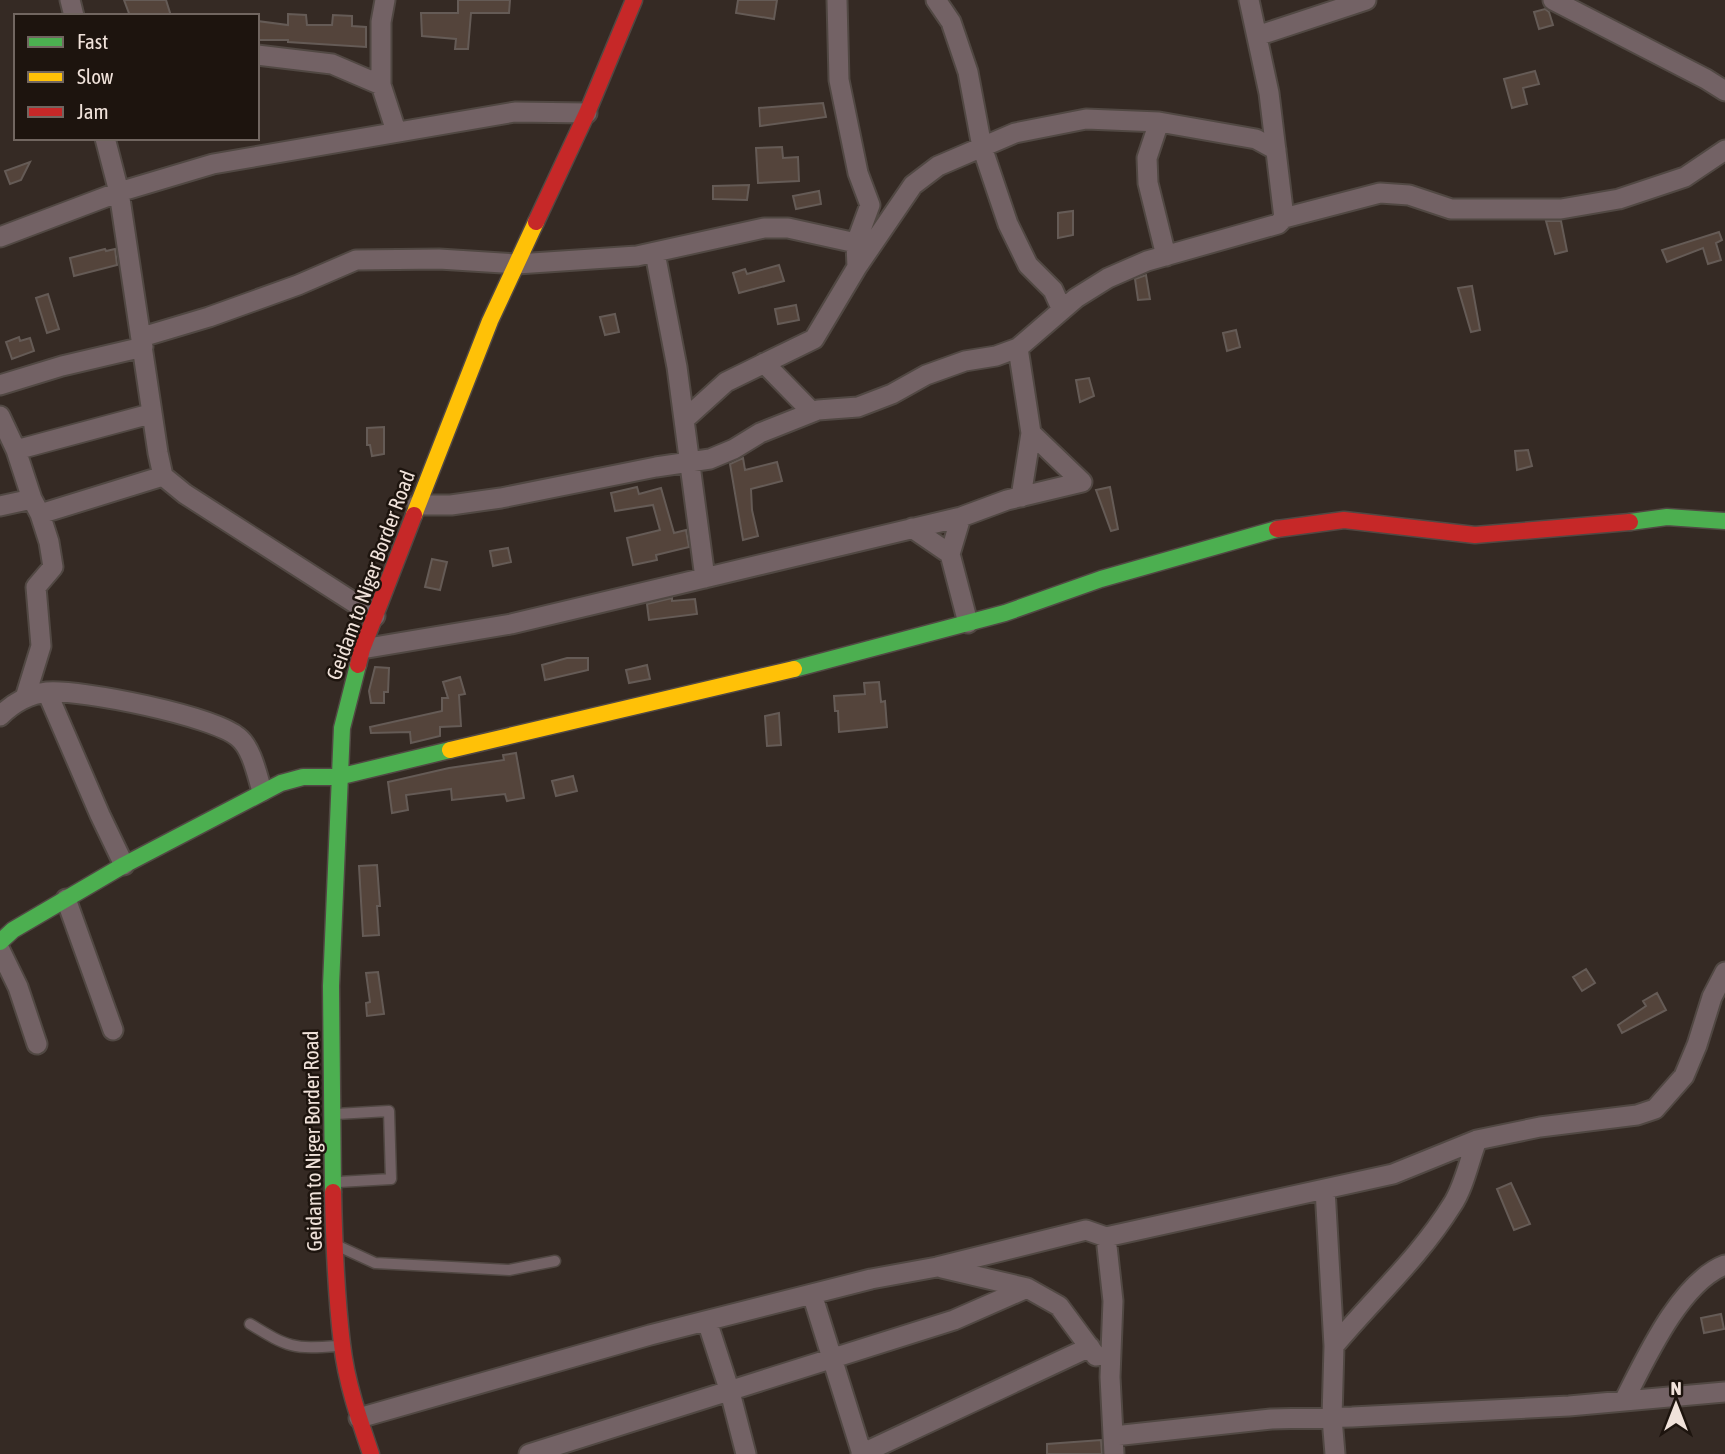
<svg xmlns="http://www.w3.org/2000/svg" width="1725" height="1454" viewBox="0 0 1725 1454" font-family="'Asap Condensed',sans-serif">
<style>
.building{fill:#54443b;stroke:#655b56;stroke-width:2}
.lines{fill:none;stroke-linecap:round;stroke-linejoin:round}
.lane-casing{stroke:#514843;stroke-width:13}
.street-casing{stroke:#514843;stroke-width:23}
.fast-casing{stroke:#514843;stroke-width:19}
.slow-casing{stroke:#514843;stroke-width:19}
.jam-casing{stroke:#514843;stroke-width:19}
.lane{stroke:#736265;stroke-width:10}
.street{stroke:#736265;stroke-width:19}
.fast{stroke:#4caf50;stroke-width:16}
.slow{stroke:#ffc107;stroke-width:16}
.jam{stroke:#c62828;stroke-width:16}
.labels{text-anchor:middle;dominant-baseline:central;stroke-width:5;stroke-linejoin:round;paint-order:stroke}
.street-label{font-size:21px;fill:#f0e2da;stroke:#1d140e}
</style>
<rect width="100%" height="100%" fill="#352a24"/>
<path class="building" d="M124 0H166L171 16H130Z
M458 0H510L509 13H471L468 49H455L456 39 422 36 421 13H458Z
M738 0H777L774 19 736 13Z
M1545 9 1549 12 1553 25 1539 29 1534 12Z
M288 14 306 15 307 25H332L333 15 352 16V26L366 27V47L288 42V40H257V21L288 25Z
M1535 71 1539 84 1523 88 1527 104 1512 108 1504 79Z
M823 103 826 117 760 126 759 108Z
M782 147 783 158 798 157 799 181 758 183 756 148Z
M30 162 21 180 10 184 5 171Z
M749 185 747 200 713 199V186Z
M819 191 821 204 796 209 793 196Z
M1073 211V235L1058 238V213Z
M1546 221H1561L1567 251 1555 254Z
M1719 232 1722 240 1716 243 1721 260 1708 264 1703 248 1667 262 1662 250Z
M105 249 106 251 115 249 117 265 74 276 70 258Z
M779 265 784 281 739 293 733 273 745 269 747 274Z
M1146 275 1150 299 1138 300 1135 279Z
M1472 286 1480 330 1471 332 1458 288Z
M48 294 59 329 47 333 36 298Z
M796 305 799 320 778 324 775 309Z
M615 314 619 332 605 335 600 317Z
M1236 330 1240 347 1227 351 1223 333Z
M19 337 20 341 30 338 34 351 12 359 6 342Z
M1089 378 1094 396 1080 402 1076 380Z
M384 427V454L372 456 370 445H367V428Z
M1528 450 1532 466 1517 470 1515 451Z
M743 458 745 470 777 462 782 481 751 489 752 510 758 536 743 540 730 464Z
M637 487 639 494 661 488 674 533 686 530 689 547 656 555 657 560 633 565 627 538 660 530 653 505 615 511 611 493Z
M1110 487 1118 529 1111 531 1096 490Z
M508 548 511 562 493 566 490 551Z
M432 559 447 562 440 590 425 587Z
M672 598V601L695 599 697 614 649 620 647 604Z
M567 658H588V670L545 680 542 665Z
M647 665 650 679 629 683 626 670Z
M375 667 389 668 388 692H384V703H371L369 691Z
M460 677 465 694 459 695 461 726 440 727V736L411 743 410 732 371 733 370 727 442 711V698H448L443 682Z
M879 682 881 702 885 701 887 727 839 732 838 711H835L834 696 865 694 864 683Z
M779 713 781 745 767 746 765 716Z
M516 753 524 798 507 801 505 794 452 800 451 789 406 795 408 810 392 813 388 782 449 768 504 760 503 755Z
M573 776 577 791 556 796 552 781Z
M377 865 380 906H377L379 935 363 936 359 866Z
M1586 969 1595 983 1582 991 1573 977Z
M378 972 384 1014 367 1016 366 1003 370 1002 366 973Z
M1657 993 1666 1010 1622 1033 1618 1025 1646 1006 1643 1001Z
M1511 1183 1530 1224 1514 1230 1497 1189Z
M1721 1314 1724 1329 1704 1333 1701 1318Z
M1101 1440 1102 1454H1047V1444Z"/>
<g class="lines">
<g class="lane-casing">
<path id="lane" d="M336 1114 389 1111 391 1179 338 1182
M338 1246 375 1263 509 1270 555 1261
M250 1324C289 1348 293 1349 338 1346"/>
</g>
<g class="street-casing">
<path id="street" d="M70 0 74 16
M385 0 381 22V85L396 131
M936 0 951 22 968 72 982 147 1008 224 1028 265 1053 290 1062 310
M1249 0 1269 93 1284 218
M1553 0 1706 79 1725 91
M1257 36 1366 0
M257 55 332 64 381 85
M1159 122 1147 158 1148 183 1166 256
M105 138 119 192 158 453 163 476 185 494 375 616
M0 237 119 192 213 164 515 112 587 113
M655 253 677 367 705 578
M857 267 913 185 938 166 1015 133 1086 119 1159 122 1256 139 1276 150
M142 337 209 317 298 285 356 260 439 259 517 264 637 256 764 228H788L856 243
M1018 348 1031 433 1021 497
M764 363 812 412
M0 385 62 366 143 347
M0 416 16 450 32 499 40 514 49 542 53 567 36 587 41 646 25 698
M684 420 726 382 814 339 857 267 856 243 870 205 858 173 839 80 837 0
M1031 433 1082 482
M16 450 150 414
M417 505H451L501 498 656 467 710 459 734 449 760 433 818 410 858 407 892 394 926 375 965 361 996 356 1018 348 1076 298 1108 278 1147 261 1278 224 1284 218 1380 193 1409 195 1451 209H1561L1619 199 1685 177 1725 150
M0 506 32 499
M40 514 163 476
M961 517 950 554 968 623
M912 528 950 554
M362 649 511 624 961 517 1007 500 1082 482
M47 692 100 815 124 865
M0 716C12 704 29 694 47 692 81 689 213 716 238 737 252 748 257 775 262 791
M66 899 113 1030
M0 950 18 987 37 1044
M1325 1189 1334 1346 1332 1418 1335 1454
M1106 1237 1113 1301 1110 1377 1114 1454
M942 1268 1027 1288 1059 1306 1096 1356
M812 1294 862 1454
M707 1321 730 1392 746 1454
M1334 1346C1373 1299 1419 1258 1452 1205 1464 1187 1469 1161 1477 1140
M1624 1401C1645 1360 1680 1282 1725 1265
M359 1418 650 1335 871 1279 937 1267 1086 1230 1106 1237 1393 1174 1477 1140 1540 1127 1637 1115 1655 1109 1684 1076 1697 1045 1712 997 1725 972
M1114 1436 1271 1419 1352 1417 1569 1406 1725 1392
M529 1454 954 1320 1027 1288
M861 1454 1090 1347"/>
</g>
<g class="fast-casing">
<path id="fast" d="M1630 522 1667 517 1725 521
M794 669 1005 613 1101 579 1277 529
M0 942 13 930 124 865 281 783 303 777H338L450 750
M333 1192 331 986 342 728 358 665"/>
</g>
<g class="slow-casing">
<path id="slow" d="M414 515 490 321 536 222
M450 750 794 669"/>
</g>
<g class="jam-casing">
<path id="jam" d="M536 222 587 113 634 0
M1277 529 1344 520 1475 535 1630 522
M358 665 362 649 414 515
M333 1192C334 1242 336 1294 342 1344 346 1381 359 1419 371 1454"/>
</g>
<use href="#lane" class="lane"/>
<use href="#street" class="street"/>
<use href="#fast" class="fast"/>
<use href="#slow" class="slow"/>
<use href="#jam" class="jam"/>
</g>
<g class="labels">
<g class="street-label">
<text transform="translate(370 575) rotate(-70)">Geidam to Niger Border Road</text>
<text transform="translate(312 1141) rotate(-91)">Geidam to Niger Border Road</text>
</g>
</g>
<rect x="14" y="14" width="245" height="126" fill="#1d140e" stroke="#716660" stroke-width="2"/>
<rect x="28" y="37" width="35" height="10" fill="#4caf50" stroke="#716660" stroke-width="2"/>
<text x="77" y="49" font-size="21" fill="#f0e2da">Fast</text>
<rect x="28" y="72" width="35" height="10" fill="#ffc107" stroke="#716660" stroke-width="2"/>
<text x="77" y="84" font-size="21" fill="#f0e2da">Slow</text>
<rect x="28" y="107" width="35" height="10" fill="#c62828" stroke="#716660" stroke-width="2"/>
<text x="77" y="119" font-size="21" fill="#f0e2da">Jam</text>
<g transform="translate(1676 1405)" stroke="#1d140e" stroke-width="5" paint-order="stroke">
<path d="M0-5L12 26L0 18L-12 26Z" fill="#f0e2da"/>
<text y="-10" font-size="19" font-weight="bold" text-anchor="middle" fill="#f0e2da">N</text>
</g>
</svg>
